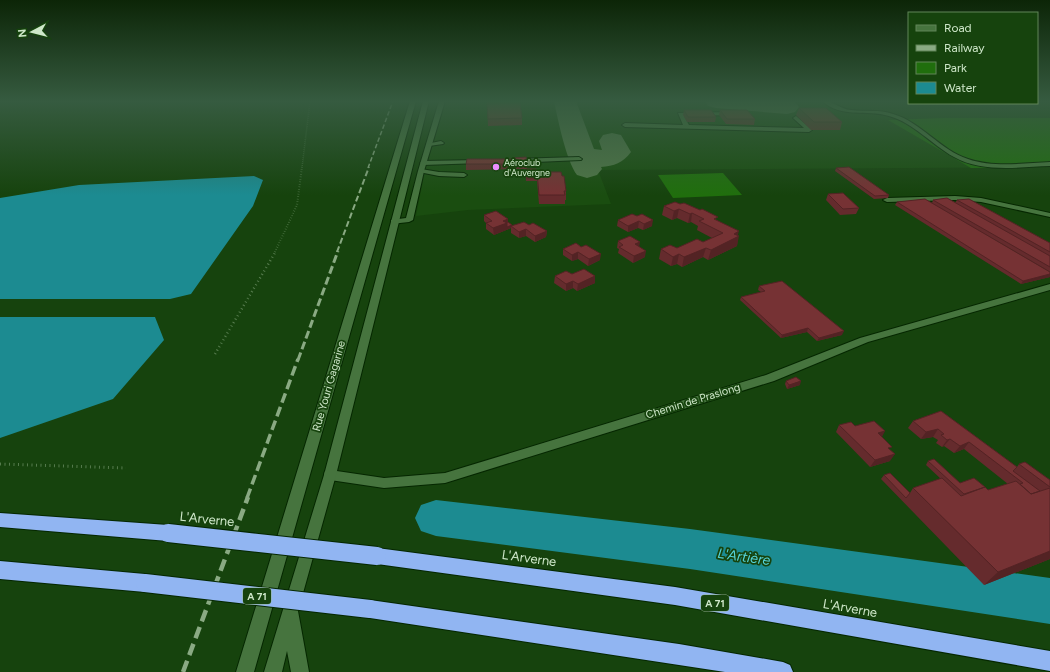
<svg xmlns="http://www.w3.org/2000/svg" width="1050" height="672" viewBox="0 0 1050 672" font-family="Figtree,sans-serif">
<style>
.built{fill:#1a4d10}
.green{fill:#206e0d}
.water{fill:#1c8b91}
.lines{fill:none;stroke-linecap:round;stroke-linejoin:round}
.river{fill:#1c8b91;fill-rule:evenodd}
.taxiway{fill:#507648;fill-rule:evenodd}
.lane-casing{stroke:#052701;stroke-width:2}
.street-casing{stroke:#052701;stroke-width:2}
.secondary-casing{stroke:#052701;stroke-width:2}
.highway-casing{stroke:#052701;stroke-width:2}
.path-far3{stroke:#557b4d;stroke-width:1.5;stroke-dasharray:0.5 1.5;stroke-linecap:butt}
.path-far2{stroke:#557b4d;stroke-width:2;stroke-dasharray:0.5 2;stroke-linecap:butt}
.path-far1{stroke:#557b4d;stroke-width:2.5;stroke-dasharray:1 3;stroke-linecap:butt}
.path{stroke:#557b4d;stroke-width:3;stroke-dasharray:1 3.5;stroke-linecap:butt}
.lane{fill:#46743e;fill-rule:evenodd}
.street{fill:#46743e;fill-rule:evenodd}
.secondary{fill:#46743e;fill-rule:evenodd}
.highway{fill:#91b5f2;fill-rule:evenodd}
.rail-far4{stroke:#8aaa83;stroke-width:1.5;stroke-dasharray:4.5 2.5;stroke-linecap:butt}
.rail-far3{stroke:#8aaa83;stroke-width:2;stroke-dasharray:6 3;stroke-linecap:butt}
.rail-far2{stroke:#8aaa83;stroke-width:3;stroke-dasharray:8 3.5;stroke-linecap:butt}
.rail-far1{stroke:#8aaa83;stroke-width:3.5;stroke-dasharray:10 4.5;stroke-linecap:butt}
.rail{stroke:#8aaa83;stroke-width:4.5;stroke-dasharray:12 6;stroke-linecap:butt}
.highway-bridge-casing{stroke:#052701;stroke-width:20;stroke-linecap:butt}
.highway-bridge{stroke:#91b5f2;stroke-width:18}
.wall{fill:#652b2d}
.shaded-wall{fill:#532324}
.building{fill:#763234;stroke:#532324}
.poi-dot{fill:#ea8dfd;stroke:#16430d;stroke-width:1.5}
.labels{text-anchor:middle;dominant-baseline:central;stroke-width:3.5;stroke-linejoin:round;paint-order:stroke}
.far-poi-label{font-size:9px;fill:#cee7c9;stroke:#16430d;text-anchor:start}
.shield{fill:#16430d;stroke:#97b691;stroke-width:1}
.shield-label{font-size:10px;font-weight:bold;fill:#cee7c9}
.street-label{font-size:11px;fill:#cee7c9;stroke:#16430d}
.near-street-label{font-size:13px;fill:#cee7c9;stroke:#16430d}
.near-water-label{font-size:14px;font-style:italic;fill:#55d3da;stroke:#16430d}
</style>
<rect width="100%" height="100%" fill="#16430d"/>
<path class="built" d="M446 101H909V103H1037V101H1050V167L598 170 611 204 468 210 416 216 425 171Z"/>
<path class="green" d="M943 118H1050V167L971 168 888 120Z
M723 173 742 195 673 198 658 175Z"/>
<path class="water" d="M254 176 263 180 253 206 191 294 170 299H0V198L79 185Z
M0 317H155L164 340 113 399 0 438Z"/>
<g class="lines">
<path class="river" d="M436 500 690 529 1050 578V624L690 569 436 536 421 531 415 518 421 505Z"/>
<path class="taxiway" d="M554 101H576L594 149 602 150 599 141 603 135 612 133 621 135 631 152C623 163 614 166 601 167L602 169 597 175 587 178 577 175C566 160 558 120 554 101Z
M705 101H790L795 102 799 107 795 112 787 114 716 108 708 106Z"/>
<g class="lane-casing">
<path id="lane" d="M822 101C832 100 840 109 851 110 865 112 879 109 893 114 921 122 940 150 968 159 994 168 1024 163 1050 162V166C1019 167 982 173 954 157 932 145 914 123 889 116 867 109 842 119 822 101Z
M733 112 736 114 735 115 684 116 689 125 804 128 793 118 796 116 812 130 809 132 625 127 622 125 625 123 683 125 678 113Z
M441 141 444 143 443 144 429 146 426 144Z
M579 157 582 159 581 160 513 163 510 161 513 159Z
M479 160 481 161V163L423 165 420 163 423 161Z
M421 169 439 172 464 173 467 175 464 177 439 176 419 172V170Z"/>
</g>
<g class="street-casing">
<path id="street" d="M439 101H445L424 171 413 220 409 222 391 224V220L406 218 418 171Z
M955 196 981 198 1050 213V217L981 202 955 200 887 202 883 200 887 198Z
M1050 284V290L868 342 774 381 445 483 384 488 330 480 325 479 324 475 325 471 330 470 384 478 445 473 766 375 860 338Z"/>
</g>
<g class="secondary-casing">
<path id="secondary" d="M410 101H416L254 672H236Z
M423 101H429L336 475 298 611 309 672H291L287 651 282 672H264L324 475Z"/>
</g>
<g class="highway-casing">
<path id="highway" d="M0 513 168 525 174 528 176 533 174 538 168 541 0 527Z
M377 548 675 587 1050 651V671L675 605 377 564 371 562 368 556 371 550Z
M0 561 145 574 151 577 154 583 151 589 145 592 0 579Z
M370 600 679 644 783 662 790 665 793 672H725L370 618 363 616 361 609 363 602Z"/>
</g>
<path class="path-far3" d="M302 168 310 101"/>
<path class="path-far2" d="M275 252 297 205 302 167"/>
<path class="path-far1" d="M215 354 276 251"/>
<path class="path" d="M0 464 126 468"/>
<use href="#lane" class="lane"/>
<use href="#street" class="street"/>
<use href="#secondary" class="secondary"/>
<use href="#highway" class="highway"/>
<path class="rail-far4" d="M368 168 393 101"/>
<path class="rail-far3" d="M337 252 369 167"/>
<path class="rail-far2" d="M298 360 338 251"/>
<path class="rail-far1" d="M247 498 298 359"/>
<path class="rail" d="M183 672 248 497"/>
<g class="highway-bridge-casing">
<path id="highway-bridge" d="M168 533 377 556
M145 583 370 609"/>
</g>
<use href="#highway-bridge" class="highway-bridge"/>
</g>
<path class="wall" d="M487 101H520L522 118V125L488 126Z
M799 108 842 122 840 130H811L796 115Z
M684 110 716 117 715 122H687L683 115Z
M720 110 755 119 754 125 726 124 719 115Z
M466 164H527V169L537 178V181H526V169L466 170Z
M836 168 889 195 888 198 874 199 835 171Z
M537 172 562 176 566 191V200H565V204H539L537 181Z
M828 194 859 208 856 214 840 215 826 200Z
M933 200 955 203 957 200 1050 243V272L983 233 1050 277 1021 284 895 205 897 202 932 203Z
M675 202 717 220 738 235 737 246 708 260 703 257 682 267 677 264 671 266 659 259 661 249 677 248 703 242 712 238 697 230 698 226 691 222 688 223 677 218 672 220 662 215 664 206Z
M632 214 652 226 643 230 638 228 628 232 617 226 618 220Z
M484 215 508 219V222L512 226 529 225 547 231 546 237 535 242 526 236 519 238 511 233V228L494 235 486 229V223L484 221Z
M618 241 639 247 645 257 633 263 618 253 619 249 617 248Z
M576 243 600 260 588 266 578 259 572 261 563 255V249Z
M572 274 595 283 577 291 573 288 566 291 554 283 555 276Z
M759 286 842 335 817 341 807 332 781 338 740 300 741 297 761 292 758 290Z
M786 381 800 385 787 389 785 384Z
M941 411 1017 467 1019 464 1050 480V559L984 585 881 479 884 475 910 493 913 488 941 479 926 465 928 461 960 483 988 490 1008 484 964 449 954 453 944 446 942 447 936 443 938 440 933 437 921 439 908 428 913 421Z
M839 425 855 426 882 437 890 450V461L870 467 836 432Z"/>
<path class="shaded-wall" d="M679 209 677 218 672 220 674 211Z
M692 213 691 222 688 223 690 214Z
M508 219V225H512L511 228 494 235 493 228 503 221Z
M653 220 652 226 643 230 644 224Z
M639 221 638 228 628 232V226Z
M526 229V236L519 238V232Z
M547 231 546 237 535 242V236Z
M739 231 737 238 739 236 737 246 708 260 711 250 734 234Z
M640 242 639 248 635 244Z
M706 248 703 257 682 267 684 257Z
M646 251 645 257 633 263 634 256Z
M578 252V259L572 261V255Z
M601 254 600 260 588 266 589 259Z
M679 254 677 264 671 266 673 257Z
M1050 274V277L1021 284 1023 281Z
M595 276V283L577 291 578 284Z
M573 281V288L566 291V284Z
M808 328 807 332 781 338 782 335Z
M844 331 842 335 817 341 819 338Z
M801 381 800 385 787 389 789 385Z
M938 429 933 437 921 439 926 432Z
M885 431 881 439 878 433Z
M950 439 944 446 942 447 947 440Z
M969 442 964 449 954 453 960 446Z
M895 454 890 461 870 467 875 460Z
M1050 551V559L984 585 998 572Z"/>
<path class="building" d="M520 103 522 118 488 119 487 104Z
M799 108H826L842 122H814Z
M684 110H711L716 117H688Z
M720 110H747L755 119H727Z
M526 157 527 164H466L467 159H513V158Z
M849 167 889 195 875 196 836 168Z
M526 169H536L537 178H526Z
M537 172H561L562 176H564L566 191H564L565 195H539Z
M843 193 859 208 843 209 828 194Z
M947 198 1050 256V267L933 200Z
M925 199 1050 272V274L1023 281 897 202Z
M969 199 1050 243V252L957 200Z
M675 202 680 204 684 203 700 210 702 209 718 217 714 219 739 231 734 234 739 236 711 250 706 248 684 257 679 254 673 257 661 249 670 245 677 248 697 239 703 242 723 233 699 221 704 219 692 213 690 214 679 209 674 211 664 206Z
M496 211 508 219 503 221 507 223 493 228 486 223 492 221 484 215Z
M632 214 637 216 642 214 653 220 644 224 639 221 628 226 618 220Z
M508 222 512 225 507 227V223H506Z
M524 222 529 225 533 223 547 231 535 236 526 229 519 232 511 226Z
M630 236 640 242 635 244 646 251 634 256 619 247 623 245 618 241Z
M576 243 581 247 586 245 601 254 589 259 578 252 572 255 563 249Z
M584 269 595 276 578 284 573 281 566 284 555 276 566 271 572 274Z
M782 281 844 331 819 338 808 328 782 335 741 297 765 291 759 286Z
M796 377 801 381 789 385 786 381Z
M941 411 1017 467 1013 471 1040 491 1031 494 1020 484 1023 483 969 442 960 446 950 439 947 440 941 435 944 434 938 429 926 432 913 421Z
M874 421 885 431 878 433 892 447 888 448 895 454 875 460 839 425 851 422 855 426Z
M934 459 960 483 974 478 985 487 964 494 928 461Z
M1025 462 1050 480V487L1019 464Z
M890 473 910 493 906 498 884 475Z
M942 478 961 496 985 487 988 490 1016 481 1031 494 1050 488V551L998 572 913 488Z"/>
<linearGradient id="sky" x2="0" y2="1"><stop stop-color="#0c2507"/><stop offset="0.52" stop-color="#365b40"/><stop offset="1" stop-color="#365b40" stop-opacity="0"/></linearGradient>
<rect width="1050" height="195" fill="url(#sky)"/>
<circle class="poi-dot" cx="496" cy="167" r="4"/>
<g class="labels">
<g class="far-poi-label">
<text x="504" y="162">Aéroclub<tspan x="504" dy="10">d'Auvergne</tspan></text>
</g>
<g class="shield">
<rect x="243" y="588" width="28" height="16" rx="3"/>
<rect x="701" y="595" width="28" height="16" rx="3"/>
</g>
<g class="shield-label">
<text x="257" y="596">A 71</text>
<text x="715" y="603">A 71</text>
</g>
<g class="street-label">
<text transform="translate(329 386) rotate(-74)">Rue Youri Gagarine</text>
<text transform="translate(693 401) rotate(-17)">Chemin de Praslong</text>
</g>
<g class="near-street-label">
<text transform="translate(207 519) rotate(6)">L'Arverne</text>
<text transform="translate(529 558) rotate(8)">L'Arverne</text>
<text transform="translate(850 608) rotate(10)">L'Arverne</text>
</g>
<g class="near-water-label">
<text transform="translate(744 557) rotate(8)">L'Artière</text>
</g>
</g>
<rect x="908" y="12" width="130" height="92" fill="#16430d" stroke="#608558"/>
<rect x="916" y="25" width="20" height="6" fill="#46743e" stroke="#608558"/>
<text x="944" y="32" font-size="12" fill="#cee7c9">Road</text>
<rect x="916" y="45" width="20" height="6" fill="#8aaa83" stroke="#608558"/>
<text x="944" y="52" font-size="12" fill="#cee7c9">Railway</text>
<rect x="916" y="62" width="20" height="12" fill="#206e0d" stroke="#608558"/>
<text x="944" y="72" font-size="12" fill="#cee7c9">Park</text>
<rect x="916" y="82" width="20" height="12" fill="#1c8b91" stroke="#608558"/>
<text x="944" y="92" font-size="12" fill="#cee7c9">Water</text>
<g transform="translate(32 32) rotate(263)" stroke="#16430d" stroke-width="3" paint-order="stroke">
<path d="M0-3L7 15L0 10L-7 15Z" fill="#cee7c9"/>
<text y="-6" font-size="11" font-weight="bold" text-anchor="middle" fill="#cee7c9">N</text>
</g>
</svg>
